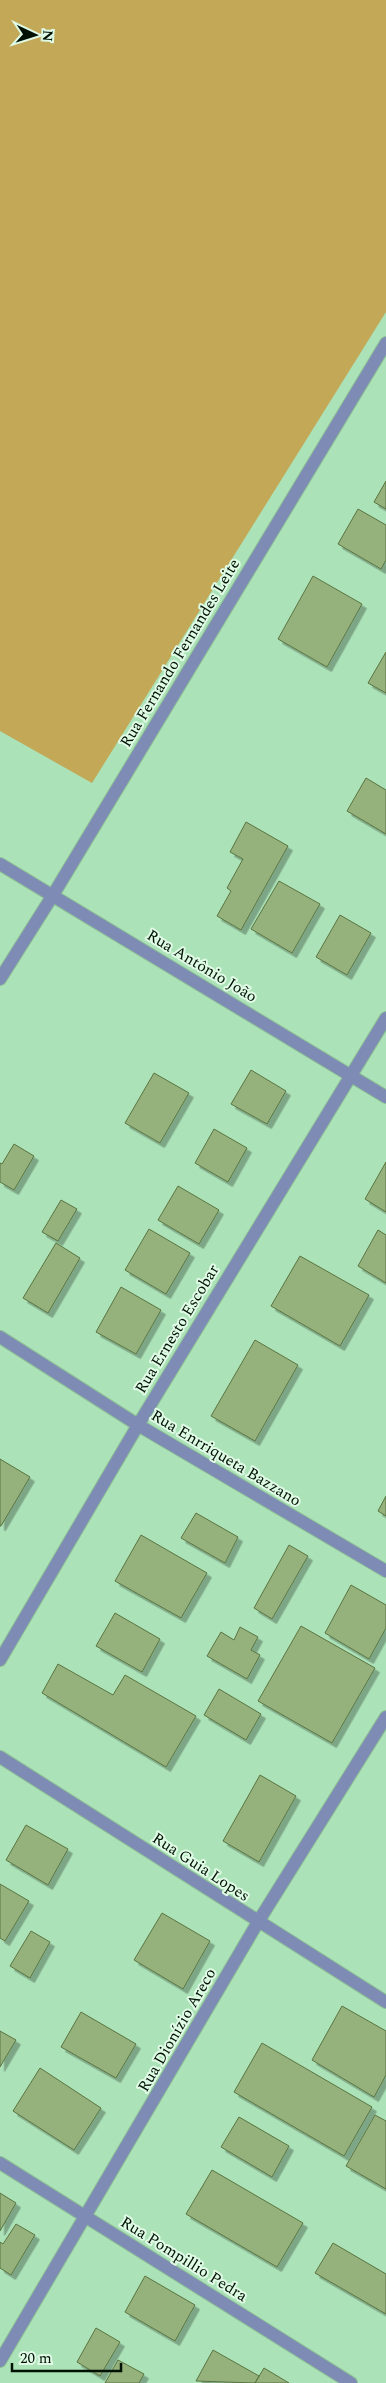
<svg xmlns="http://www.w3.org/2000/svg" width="386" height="2383" viewBox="0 0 386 2383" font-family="Spectral,serif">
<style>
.green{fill:#c3a858}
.building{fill:#95b27c;stroke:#5a7441;filter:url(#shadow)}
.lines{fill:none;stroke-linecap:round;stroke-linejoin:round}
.minor-casing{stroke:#8cbd97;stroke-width:14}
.minor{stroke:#7e8bb4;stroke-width:12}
.labels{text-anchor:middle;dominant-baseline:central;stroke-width:4;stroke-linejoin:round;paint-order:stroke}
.street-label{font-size:16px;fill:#011205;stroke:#e0fbe5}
</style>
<defs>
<filter id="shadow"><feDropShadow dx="4.5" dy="4.5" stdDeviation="0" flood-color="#0004"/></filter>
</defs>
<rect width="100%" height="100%" fill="#abe2b7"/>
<path class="green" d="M0 0H386V312L92 783 0 731Z"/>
<path class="building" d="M386 481V509L374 502Z
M358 509 386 525V560L381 569 338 544Z
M313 576 362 604 327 667 278 639Z
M386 652V693L368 683Z
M366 778 386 790V834L347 811Z
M246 822 288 846 241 930 217 916 231 891 227 888 243 859 230 852Z
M279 881 320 904 292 953 251 929Z
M340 915 371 933 347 975 316 957Z
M251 1070 286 1091 267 1124 231 1104Z
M154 1073 189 1093 160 1143 125 1123Z
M214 1129 247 1148 228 1182 195 1163Z
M14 1144 34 1156 14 1190 0 1182V1163L2 1164Z
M386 1162V1212L365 1199Z
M178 1186 219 1210 199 1244 158 1220Z
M61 1200 77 1209 58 1241 42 1232Z
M149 1229 190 1253 166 1294 125 1270Z
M378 1230 386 1235V1283L358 1266Z
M56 1243 80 1258 48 1313 23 1298Z
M300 1256 369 1295 340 1346 271 1306Z
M121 1287 161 1310 136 1354 96 1332Z
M255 1340 298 1365 255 1441 211 1416Z
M0 1459 30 1477 1 1526H0Z
M386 1496V1516L378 1511Z
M196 1513 238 1537 225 1563 181 1538Z
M141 1535 207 1573 181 1618 115 1581Z
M289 1545 308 1556 272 1619 254 1608Z
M351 1585 386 1605V1628L369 1659 325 1633Z
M115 1613 160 1639 142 1672 96 1646Z
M301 1626 375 1668 332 1743 258 1701Z
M240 1627 258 1637 251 1650 260 1655 247 1679 207 1656 221 1632 234 1640Z
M58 1664 113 1695 125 1675 196 1716 166 1767 42 1693Z
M219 1689 261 1714 246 1740 204 1715Z
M260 1775 296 1796 259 1862 223 1841Z
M26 1825 68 1849 48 1885 6 1860Z
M0 1884 29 1901 5 1941 0 1938Z
M162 1913 210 1941 183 1989 134 1960Z
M31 1931 50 1942 30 1978 10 1966Z
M342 2006 386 2031V2075L374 2097 312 2060Z
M81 2012 136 2044 116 2078 61 2047Z
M0 2031 16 2040 0 2067Z
M262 2043 372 2107 344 2156 234 2092Z
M40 2068 101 2108 74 2150 13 2111Z
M375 2115 386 2121V2189L346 2166Z
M239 2117 289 2146 272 2177 221 2147Z
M212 2170 303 2223 277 2267 186 2214Z
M0 2193 16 2203 0 2231Z
M16 2224 35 2235 11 2275 0 2268V2242L3 2244Z
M333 2243 386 2274V2314L315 2273Z
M145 2276 195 2305 175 2341 125 2312Z
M96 2328 120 2342 100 2376 77 2362Z
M213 2350 259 2376 255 2383 196 2381Z
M118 2360 144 2374 139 2383H105Z
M264 2368 289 2383H255Z"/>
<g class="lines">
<g class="minor-casing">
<path id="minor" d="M0 864 386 1097
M0 979 53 895 386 343
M0 1337 138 1425 386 1571
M0 1660 138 1425 386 1018
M0 1757 386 2002
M0 2163 351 2383
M0 2361 258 1922 386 1717"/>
</g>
<use href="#minor" class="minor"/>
</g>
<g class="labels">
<g class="street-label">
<text transform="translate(180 653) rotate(-59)">Rua Fernando Fernandes Leite</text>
<text transform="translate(202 966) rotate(31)">Rua Antônio João</text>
<text transform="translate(177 1329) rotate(-59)">Rua Ernesto Escobar</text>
<text transform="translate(226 1458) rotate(31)">Rua Enrriqueta Bazzano</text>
<text transform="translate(201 1867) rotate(33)">Rua Guia Lopes</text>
<text transform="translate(177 2030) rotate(-60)">Rua Dionízio Areco</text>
<text transform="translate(184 2259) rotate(32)">Rua Pompillio Pedra</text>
</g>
</g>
<g transform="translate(35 35) rotate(94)" stroke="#e0fbe5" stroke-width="4" paint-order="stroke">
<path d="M0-4L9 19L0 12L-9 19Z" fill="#011205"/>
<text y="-8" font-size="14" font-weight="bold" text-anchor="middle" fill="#011205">N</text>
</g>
<path d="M12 2363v8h109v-8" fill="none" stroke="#011205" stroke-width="2.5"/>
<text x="20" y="2363" font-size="15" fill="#011205" stroke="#e0fbe5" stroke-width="4" paint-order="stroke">20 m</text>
</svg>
